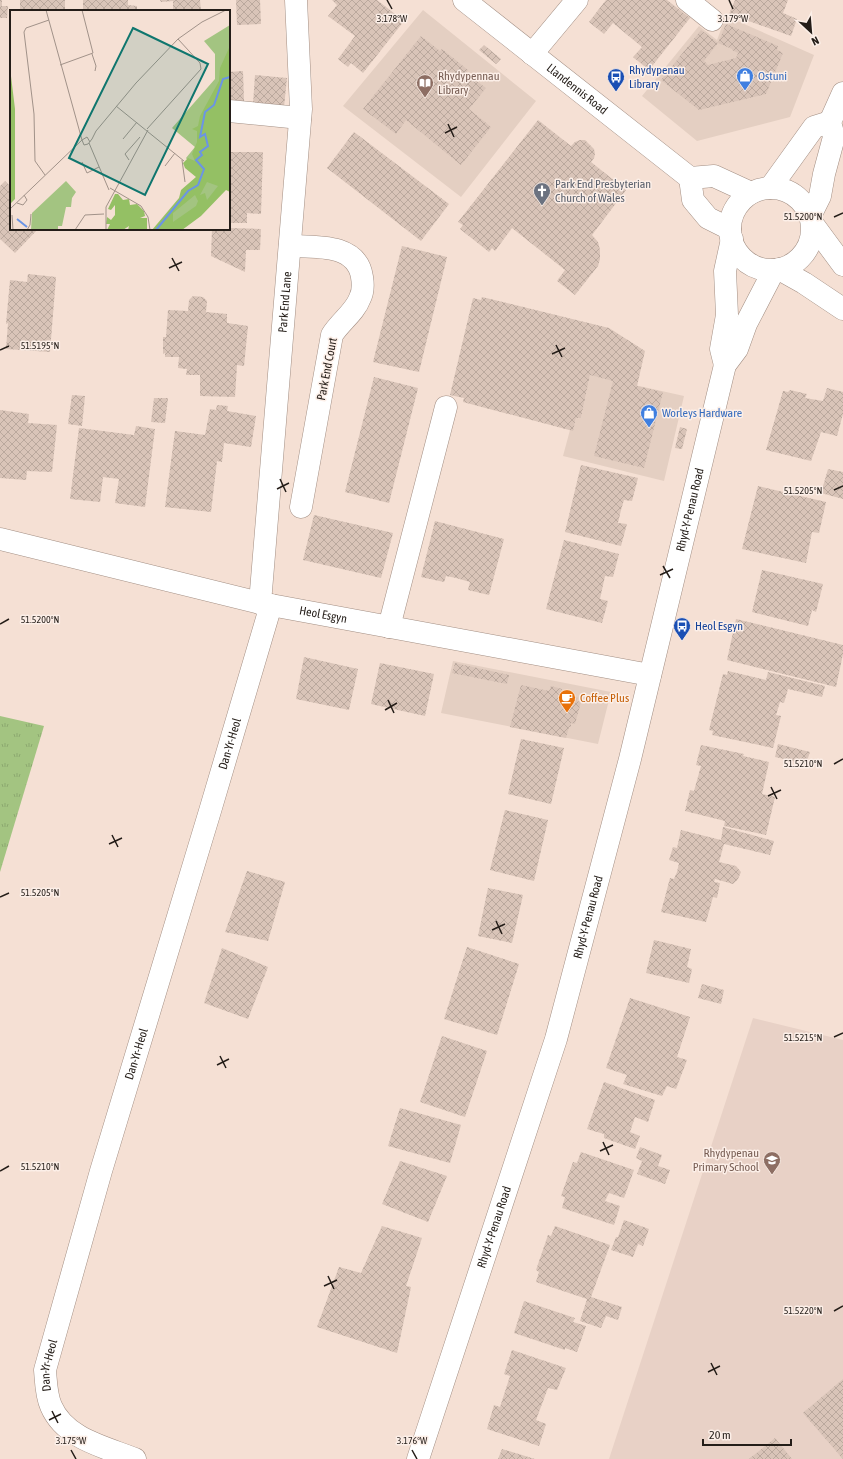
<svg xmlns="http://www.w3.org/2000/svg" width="843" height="1459" viewBox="0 0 843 1459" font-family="'Asap Condensed',sans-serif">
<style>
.commercial{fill:#e4cfc2}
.education{fill:#e8d1c6}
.grass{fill:url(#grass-tufts)}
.building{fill:url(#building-cross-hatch)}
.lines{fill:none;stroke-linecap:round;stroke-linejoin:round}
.minor-casing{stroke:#a28e83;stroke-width:23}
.minor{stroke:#fff;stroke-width:22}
.ticks{fill:none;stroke:#241d18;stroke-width:1.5}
.labels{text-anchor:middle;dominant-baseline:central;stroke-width:3;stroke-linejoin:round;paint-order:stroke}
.transit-label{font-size:12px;fill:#164399;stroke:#fcefe8;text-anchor:start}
.education-label{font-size:12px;fill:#785e54;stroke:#fcefe8;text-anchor:start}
.shop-label{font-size:12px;fill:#366cbe;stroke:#fcefe8;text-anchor:start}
.street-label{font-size:12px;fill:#241d18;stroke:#fcefe8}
.worship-label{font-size:12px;fill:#5b616d;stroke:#fcefe8;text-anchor:start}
.food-label{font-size:12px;fill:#c56008;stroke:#fcefe8;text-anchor:start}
.inset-river{fill:none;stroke:#6b94e5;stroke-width:2}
.inset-road{fill:none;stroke:#a19289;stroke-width:1}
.view{fill:#0f766e;fill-opacity:0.15;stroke:#0f766e;stroke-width:2}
.inset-edge{fill:none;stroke:#241d18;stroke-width:2}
.ticks-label{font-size:10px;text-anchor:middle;fill:#241d18;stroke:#fcefe8;stroke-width:3;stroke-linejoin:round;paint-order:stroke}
</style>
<defs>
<pattern id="grass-tufts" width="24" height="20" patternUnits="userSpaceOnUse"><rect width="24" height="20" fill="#a3c481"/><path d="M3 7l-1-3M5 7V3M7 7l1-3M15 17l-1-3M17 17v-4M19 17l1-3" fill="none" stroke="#8ca86f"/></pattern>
<pattern id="building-cross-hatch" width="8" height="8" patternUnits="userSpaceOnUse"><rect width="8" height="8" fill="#d9c4b8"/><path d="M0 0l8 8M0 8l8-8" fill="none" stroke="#baa89d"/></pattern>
</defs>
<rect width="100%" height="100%" fill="#f5e0d4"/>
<path class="commercial" d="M423 10 536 101 461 197 343 106Z
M726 16 814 55 790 117 697 141 642 96 699 26 717 40Z
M590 375 684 396 664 481 563 456 570 430H573L576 418H581Z
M453 661 611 692 598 744 441 713Z"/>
<path class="education" d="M753 1018 843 1040V1459H609Z"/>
<path class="grass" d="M0 716 44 726 0 872Z"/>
<path class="building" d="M0 0H2V6H8L7 18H0Z
M20 0H65V11H20Z
M83 0H128V5L137 6V11H83Z
M160 0H200L201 11H173V1L161 2Z
M236 0H260L261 24 237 25Z
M332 0H377L404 21 363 73 351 63 348 67 338 59 355 36 328 16 337 5Z
M606 0H667L690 18 649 70 633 57 642 47 613 23 604 34 589 22Z
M735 0H788L783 13 797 19 791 36 729 14Z
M726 24 778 46 777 50 783 53 766 94 699 110 661 80 701 30 718 43 704 61 708 65 736 58 738 53 732 50V49L718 43Z
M421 36 440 51 442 49 468 70 466 73 486 88 469 109 491 127 461 165 406 120 396 134 363 109Z
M484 45 501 59 496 64 479 50Z
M243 71 244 101H229V72Z
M255 75 287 78 284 107 253 104Z
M538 120 571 146 575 142 580 140H585L594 149 595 154 594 158 591 162 626 190 592 235 598 242 600 250V259L598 266 575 295 557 281 565 270 512 228 495 251 492 248 489 252 460 229 463 225 458 222Z
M354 132 449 204 421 241 327 168Z
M229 152H263L261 214 247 213V223H229Z
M5 181 11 187V229H38L15 253 0 239V186Z
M229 228 261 229 260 250H246L245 272 211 256 212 229Z
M402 246 447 257 419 372 373 362Z
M28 274 56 277 50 352 6 349 8 323 6 324 10 280 27 282Z
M193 296 203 297 207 301 206 312 227 314V323L248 326 244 366 237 365 235 397 200 396V375H186L187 369 178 368 179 357H165V353L163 354V337H166L168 310 188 311 189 300Z
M482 297 609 328 645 351 637 386 663 392 644 468 594 456 613 381 590 375 581 418H576L573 431 463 402 464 398 450 395 473 298 481 300Z
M374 377 418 388 389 503 345 492Z
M827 388 843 392V414L837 436 821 432 811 461 766 450 783 391 788 392 790 390 807 394 805 398 823 401Z
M72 395 85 396 82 426 68 424Z
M154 398H168L165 423 151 422Z
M217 405 228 406 227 411 256 416 251 447 224 443 222 462 217 461 211 512 165 507 175 431 205 435 210 409 216 410Z
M0 410 29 414 28 423 57 425 52 472 27 471 26 480 0 478Z
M136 426 155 429 145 507 115 503 119 479 103 477 100 502 70 499 79 428 134 435Z
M680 427 687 429 682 449 675 448Z
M581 465 638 478 632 501 624 500 621 510 618 523 627 524 621 546 565 532Z
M828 469 843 472V499L821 493Z
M758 486 826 502 819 533 812 532 806 563 742 549Z
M314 515 393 533 381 578 303 560Z
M435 521 504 539 489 595 468 590 470 582 456 578 446 576 444 582 421 577Z
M564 540 619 554 613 577 605 576 600 599 608 601 602 623 546 609Z
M762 570 823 584 816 612 812 610 808 626 752 612Z
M736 619 843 645V654L836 687 727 660Z
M304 657 358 669 349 710 296 699Z
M380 663 434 674 425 716 371 704Z
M455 663 509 675 507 684 452 673Z
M728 671 766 680 768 672 825 686 822 697 788 689 784 703 780 702 776 715 781 716 773 748 712 735 713 731 709 730 723 674 727 675Z
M521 685 549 691 551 686 562 689 561 693 578 698 577 701 581 702 575 724 571 723V727H569L566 738 510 727Z
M521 739 564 748 551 804 508 794Z
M778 744 810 752 806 764 775 757Z
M701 745 744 754 743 756 769 762 762 794 775 797 766 835 724 826 725 821 685 811 690 790 694 791 701 766 696 765Z
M505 810 548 820 534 881 490 870Z
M723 827 774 841 770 855 724 844 719 862 736 866 741 872 738 879 733 884 715 879 714 882 720 883 717 898 713 897 706 922 661 912 670 878 674 879 677 872 679 863 669 860 673 847 677 848 681 830 721 840Z
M247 871 285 882 268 941 225 932Z
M488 888 523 895 512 943 478 936Z
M654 940 691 949 687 967 692 969 689 983 646 973Z
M467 947 519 964 497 1035 444 1019Z
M222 948 268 967 248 1019 204 1003Z
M702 984 724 990 721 1004 698 998Z
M630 998 690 1017 677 1057 687 1060 676 1089 667 1086 662 1096 623 1084 627 1075 606 1068Z
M442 1036 487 1051 465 1117 420 1102Z
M604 1082 655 1100 648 1122 635 1117 630 1132 640 1136 635 1149 604 1138V1134L587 1129Z
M400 1108 461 1125 450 1163 388 1146Z
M640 1147 662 1155 658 1166 670 1170 665 1184 637 1174 642 1161 636 1158Z
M581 1152 634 1170 624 1198 609 1193 605 1201 620 1206 614 1225 562 1208 565 1197 561 1196 573 1162 577 1163Z
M400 1161 447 1176 428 1222 382 1204Z
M624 1220 649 1229 643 1246 638 1244 633 1257 611 1250 616 1237H618Z
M382 1226 422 1238 406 1286 411 1287 397 1353 317 1327 339 1267 361 1273Z
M555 1226 610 1245 591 1297 622 1307 618 1320 606 1316 601 1328 580 1321 587 1299 536 1282 539 1272 536 1270 548 1235 551 1236Z
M524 1301 575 1318 573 1322 586 1326 577 1352 565 1348V1350L514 1333Z
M512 1350 566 1368 557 1390 548 1388 536 1420 546 1424 539 1446 487 1429 494 1405 500 1407 510 1376 504 1374Z
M843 1379V1459L803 1413Z
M775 1438 792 1459H749Z
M502 1449 535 1459H498Z"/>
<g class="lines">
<g class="minor-casing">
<g id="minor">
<path id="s1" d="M464 0 690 178 714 176 751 193"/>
<path d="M687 0 712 20"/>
<path d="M532 54 577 0"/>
<path d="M229 111 300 118"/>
<path d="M690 178 693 200 708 218 730 229"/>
<path d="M770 188 814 127 830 122"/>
<circle cx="771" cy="229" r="41"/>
<path d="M810 216 820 196 824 174 834 137 830 122 843 93"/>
<path d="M812 223 843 265"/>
<path d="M290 246C315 247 357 243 362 277 363 283 363 292 360 298 355 312 340 322 332 335L301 507"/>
<path d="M779 269 804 283 843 309"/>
<path d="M725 365 721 349 727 315 725 271 732 239"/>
<path id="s2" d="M0 539 260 603 650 675"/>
<path id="s3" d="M260 603 301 109 296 0"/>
<path d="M389 627 446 407"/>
<path id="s4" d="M135 1459C105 1447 65 1439 51 1406 46 1395 46 1381 45 1370L101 1171 210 811 271 605"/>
<path id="s5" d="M418 1459 556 1039 630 759 725 365 737 349 746 324 774 270"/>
</g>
</g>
<use href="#minor" class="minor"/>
</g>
<path class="ticks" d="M387 0 392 9M729 0 733 9M448 124 454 137M445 133 457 127M834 217 843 213M172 258 179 271M169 268 182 262M556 345 562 357M0 350 9 346M552 354 565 348M280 479 286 492M277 489 289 483M834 490 843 486M663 566 670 578M660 575 673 569M0 624 9 619M388 700 394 713M385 710 397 703M834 764 843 759M771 787 777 799M768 796 781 790M112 835 118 847M109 844 122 838M0 897 9 893M496 921 502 934M492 930 505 924M834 1037 843 1033M220 1056 226 1068M217 1065 229 1059M603 1142 609 1155M600 1151 613 1145M0 1171 9 1166M328 1276 334 1289M324 1286 337 1280M834 1311 843 1306M711 1363 717 1375M708 1372 720 1366M52 1411 58 1423M49 1420 61 1414M71 1450 76 1459M412 1450 417 1459"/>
<defs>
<g id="shop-pin" transform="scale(0.9)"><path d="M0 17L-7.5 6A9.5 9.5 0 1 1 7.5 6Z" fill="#3f7fe0" stroke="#fcefe8"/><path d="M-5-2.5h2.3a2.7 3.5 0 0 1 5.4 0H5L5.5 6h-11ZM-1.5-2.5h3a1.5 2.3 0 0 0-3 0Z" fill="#fff"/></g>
<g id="bus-pin" transform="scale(0.9)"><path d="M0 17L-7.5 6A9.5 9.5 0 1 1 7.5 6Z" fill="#1a4fb4" stroke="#fcefe8"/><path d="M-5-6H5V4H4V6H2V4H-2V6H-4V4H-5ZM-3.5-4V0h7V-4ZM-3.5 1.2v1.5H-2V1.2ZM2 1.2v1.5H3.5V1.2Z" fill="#fff"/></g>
<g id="library-pin" transform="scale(0.9)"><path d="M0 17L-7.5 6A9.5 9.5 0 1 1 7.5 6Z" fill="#8d6e63" stroke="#fcefe8"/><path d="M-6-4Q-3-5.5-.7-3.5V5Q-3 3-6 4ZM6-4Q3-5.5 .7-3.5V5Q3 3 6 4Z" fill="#fff"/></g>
<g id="church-pin" transform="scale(0.9)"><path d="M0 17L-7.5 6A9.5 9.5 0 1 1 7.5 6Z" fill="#6b7280" stroke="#fcefe8"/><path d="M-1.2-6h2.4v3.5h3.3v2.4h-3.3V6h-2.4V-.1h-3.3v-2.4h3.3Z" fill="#fff"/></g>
<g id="cafe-pin" transform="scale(0.9)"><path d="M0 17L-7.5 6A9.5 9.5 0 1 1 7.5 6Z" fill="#e8710a" stroke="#fcefe8"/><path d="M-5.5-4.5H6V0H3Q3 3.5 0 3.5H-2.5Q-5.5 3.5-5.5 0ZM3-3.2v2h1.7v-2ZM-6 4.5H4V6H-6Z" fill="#fff"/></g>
<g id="school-pin" transform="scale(0.9)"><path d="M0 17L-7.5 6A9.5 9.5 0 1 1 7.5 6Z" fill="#8d6e63" stroke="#fcefe8"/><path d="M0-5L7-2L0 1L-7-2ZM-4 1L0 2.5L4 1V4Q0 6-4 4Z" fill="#fff"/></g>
</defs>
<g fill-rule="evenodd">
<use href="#shop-pin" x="745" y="76"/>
<use href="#bus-pin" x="616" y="77"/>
<use href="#library-pin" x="425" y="83"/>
<use href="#church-pin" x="542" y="191"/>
<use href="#shop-pin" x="649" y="413"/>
<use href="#bus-pin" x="682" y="626"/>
<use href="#cafe-pin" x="567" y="698"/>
<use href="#school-pin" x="772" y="1160"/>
</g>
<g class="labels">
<g class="transit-label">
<text x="629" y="70">Rhydypenau<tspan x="629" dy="14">Library</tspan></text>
<text x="695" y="626">Heol Esgyn</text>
</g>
<g class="education-label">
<text x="438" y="76">Rhydypennau<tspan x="438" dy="14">Library</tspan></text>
<text x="759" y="1153" text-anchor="end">Rhydypenau<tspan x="759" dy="14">Primary School</tspan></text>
</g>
<g class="shop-label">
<text x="758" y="76">Ostuni</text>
<text x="662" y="413">Worleys Hardware</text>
</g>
<g class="street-label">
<text stroke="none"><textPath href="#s1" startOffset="144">Llandennis Road</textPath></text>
<text stroke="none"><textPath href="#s3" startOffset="302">Park End Lane</textPath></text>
<text transform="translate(327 369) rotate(-79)">Park End Court</text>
<text stroke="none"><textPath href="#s5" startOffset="988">Rhyd-Y-Penau Road</textPath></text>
<text stroke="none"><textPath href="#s2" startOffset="332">Heol Esgyn</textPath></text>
<text stroke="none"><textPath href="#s4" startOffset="792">Dan-Yr-Heol</textPath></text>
<text stroke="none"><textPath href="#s5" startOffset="568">Rhyd-Y-Penau Road</textPath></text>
<text stroke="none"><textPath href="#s4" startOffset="468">Dan-Yr-Heol</textPath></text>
<text stroke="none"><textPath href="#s5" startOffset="244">Rhyd-Y-Penau Road</textPath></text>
<text stroke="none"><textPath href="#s4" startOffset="144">Dan-Yr-Heol</textPath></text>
</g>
<g class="worship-label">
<text x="555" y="184">Park End Presbyterian<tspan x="555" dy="14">Church of Wales</tspan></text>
</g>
<g class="food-label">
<text x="580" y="698">Coffee Plus</text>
</g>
</g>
<g transform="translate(10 10)">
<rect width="220" height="220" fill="#f5e0d4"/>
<path d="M220 15V159L214 179 184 206 144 220 188 165 176 148 185 137 162 118 205 69V44L194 31Z" fill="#a3c481"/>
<path d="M220 24V182L216 180 191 206 172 220H142L169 188 171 180 186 167 175 158 173 153 178 148 185 151 182 144 187 132V121L182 119 188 116 190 106 209 71 210 58 219 38ZM197 172 208 176 197 190 195 183 190 185ZM185 185 188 191 186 196 163 212V203ZM0 58 5 99V189L0 194ZM105 184H108L113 190 119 189 120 195 127 194 134 201 135 206 130 208H137V220H118L119 216 113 220H97L100 214H96L97 207 101 210 105 205V195L101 200 98 199Z" fill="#94c064" fill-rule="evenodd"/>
<path d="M56 171 66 182 62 188 61 197H56L52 216H48V220H21L22 203Z" fill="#a3c481"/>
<path class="inset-river" d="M7 209 17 217M146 220 178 181 188 175 194 159 186 150 192 145 190 142 198 136 195 124 190 127 195 102 204 95 213 69 220 67"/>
<path class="inset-road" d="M36 0 72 130M82 44 86 56 85 61M50 55 83 43 72 0M106 96 174 151M137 119 191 59 190 53 168 29M113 129 127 112M80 132 77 127 72 130 74 135 78 134 82 129 86 121 126 73 168 29 192 12 216 0M79 133 99 180M119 150 115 144 130 127M172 150 175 172M72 152 77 163 89 157M155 156 165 143M35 165 25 151 24 104 14 22 16 18 39 10M100 178 131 196 138 207 140 220M7 193 13 195 17 190 14 185M0 199 72 130M2 205 3 220M17 220 20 215 21 204M65 220 75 205 94 204M96 220V197L138 120"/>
<path class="view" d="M123 18 198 54 135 185 59 148Z"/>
<rect width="220" height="220" class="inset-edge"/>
</g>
<g class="ticks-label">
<text x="392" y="22">3.178°W</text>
<text x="733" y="22">3.179°W</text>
<text x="803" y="220">51.5200°N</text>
<text x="40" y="349">51.5195°N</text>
<text x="803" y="494">51.5205°N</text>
<text x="40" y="623">51.5200°N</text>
<text x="803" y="767">51.5210°N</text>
<text x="40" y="896">51.5205°N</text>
<text x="803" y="1041">51.5215°N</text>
<text x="40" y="1170">51.5210°N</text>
<text x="803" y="1314">51.5220°N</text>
<text x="71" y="1444">3.175°W</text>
<text x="412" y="1444">3.176°W</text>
</g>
<g transform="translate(811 32) rotate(154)" stroke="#fcefe8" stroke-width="3" paint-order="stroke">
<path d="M0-3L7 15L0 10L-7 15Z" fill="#241d18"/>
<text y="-6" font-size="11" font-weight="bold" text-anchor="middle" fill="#241d18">N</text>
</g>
<path d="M703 1439v6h88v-6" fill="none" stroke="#241d18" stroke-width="2"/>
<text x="709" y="1439" font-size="12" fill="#241d18" stroke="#fcefe8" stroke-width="3" paint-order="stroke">20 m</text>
</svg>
